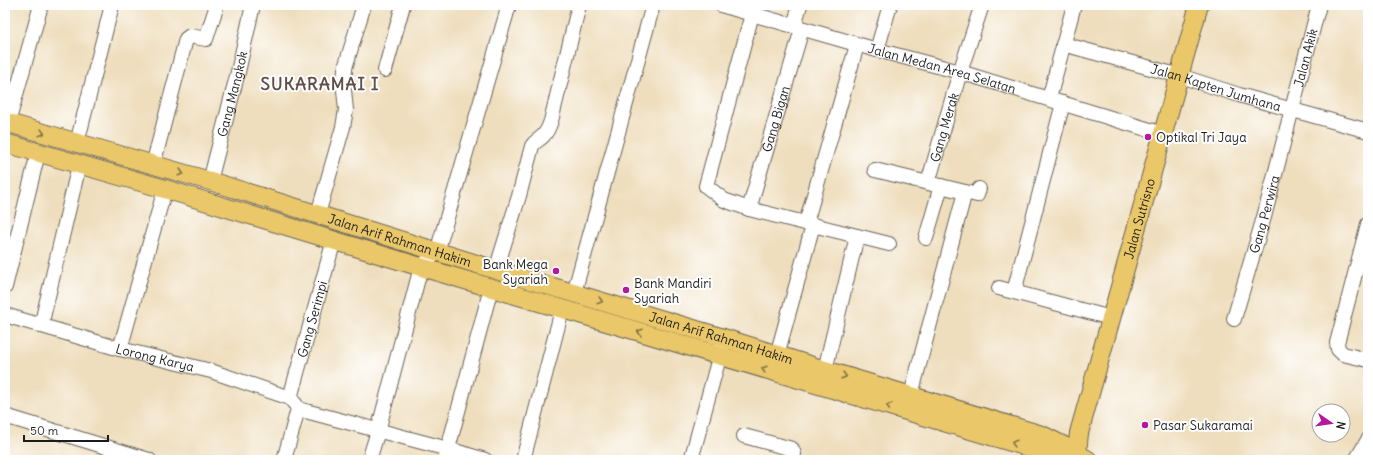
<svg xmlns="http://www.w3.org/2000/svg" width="1373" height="465" viewBox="0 0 1373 465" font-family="Delius,sans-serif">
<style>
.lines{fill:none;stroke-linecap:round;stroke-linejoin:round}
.minor-casing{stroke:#666054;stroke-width:16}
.major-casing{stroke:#666054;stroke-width:20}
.minor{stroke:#fff;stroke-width:14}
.major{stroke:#eac769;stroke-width:18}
.oneway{stroke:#837242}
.poi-dot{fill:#b5179e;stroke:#fff;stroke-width:1.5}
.labels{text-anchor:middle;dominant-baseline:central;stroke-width:4;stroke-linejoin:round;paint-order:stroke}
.street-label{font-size:13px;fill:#1c1c1c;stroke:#fff}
.poi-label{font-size:13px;fill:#1c1c1c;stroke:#fff;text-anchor:start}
.district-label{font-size:17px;font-weight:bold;letter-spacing:1px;fill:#614f49;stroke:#fff}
</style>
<rect width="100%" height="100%" fill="#fff"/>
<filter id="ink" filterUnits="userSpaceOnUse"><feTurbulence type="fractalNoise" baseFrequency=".025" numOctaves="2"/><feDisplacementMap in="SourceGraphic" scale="8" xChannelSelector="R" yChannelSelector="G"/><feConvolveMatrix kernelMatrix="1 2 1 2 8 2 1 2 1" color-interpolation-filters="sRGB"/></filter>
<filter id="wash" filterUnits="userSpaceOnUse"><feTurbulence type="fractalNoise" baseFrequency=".012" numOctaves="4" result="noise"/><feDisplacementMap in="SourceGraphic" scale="16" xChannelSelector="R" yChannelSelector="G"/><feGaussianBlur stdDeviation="0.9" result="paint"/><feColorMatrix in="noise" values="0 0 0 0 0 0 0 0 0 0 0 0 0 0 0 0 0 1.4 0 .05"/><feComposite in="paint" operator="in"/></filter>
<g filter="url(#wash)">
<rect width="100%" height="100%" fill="#efdebd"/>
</g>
<g filter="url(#ink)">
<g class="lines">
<g class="minor-casing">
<g id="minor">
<path id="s1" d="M721 5 877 50 960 72 1163 134"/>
<path d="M752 14 706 186 724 200 749 209 889 244"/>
<path d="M794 26 800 5"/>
<path id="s2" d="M1063 44 1180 76 1239 95 1368 131"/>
<path d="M877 50 890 5"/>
<path d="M385 70 403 5"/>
<path d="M1049 99 1074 5"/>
<path d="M8 123 41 5"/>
<path d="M77 143 112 5"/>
<path d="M153 165 186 39 190 36 206 39 217 5"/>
<path d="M875 170 965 192 911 395"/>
<path id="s3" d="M210 181 238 72 253 5"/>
<path id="s4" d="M928 183 960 72 982 5"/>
<path d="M965 192 977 195 979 189"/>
<path id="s5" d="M749 209 802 29"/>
<path d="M318 214 343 127 346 110 344 90 345 68 364 5"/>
<path d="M806 223 857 45"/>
<path d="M1368 224 1337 343 1338 349 1343 354 1368 360"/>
<path d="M926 238 941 186"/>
<path d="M496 270 519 196 532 146C535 141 539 140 543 136 547 132 549 127 551 121L579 5"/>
<path d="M5 287 38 153"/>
<path d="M999 288 1111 318"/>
<path d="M1014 292 1063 103"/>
<path d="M574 293 653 5"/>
<path id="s6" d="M5 315 120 349 211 371 290 398 296 405 298 409"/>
<path id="s7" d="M1234 319 1264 217 1319 5"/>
<path d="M41 326 79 165"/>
<path d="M120 349 165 189"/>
<path d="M777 355 813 225"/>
<path d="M825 370 857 236"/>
<path id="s8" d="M290 398 334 240"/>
<path d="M298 409 448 449 485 460"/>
<path d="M5 416 149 460"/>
<path d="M744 436 792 449 794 454 793 460"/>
<path d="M284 460 298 409"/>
<path d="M369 460 378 431 421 267 437 252 509 5"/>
<path d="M445 460 491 288"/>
<path d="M523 460 562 310"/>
<path d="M691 460 722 347"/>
<path d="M1356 460 1368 440"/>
</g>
</g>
<g class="major-casing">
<g id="major">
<path id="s9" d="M5 122 210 181 496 270 724 338 825 370 1042 435 1068 448 1088 460"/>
<path d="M5 143 165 189 421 267 1038 450 1064 460"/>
<path id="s10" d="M1075 460 1077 453 1079 433 1199 5"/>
</g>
</g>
<use href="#minor" class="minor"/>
<use href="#major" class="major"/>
</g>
<defs><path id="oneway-chevron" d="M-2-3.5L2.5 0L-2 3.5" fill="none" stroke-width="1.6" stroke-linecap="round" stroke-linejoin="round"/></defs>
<g class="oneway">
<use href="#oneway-chevron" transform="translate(42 133) rotate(16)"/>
<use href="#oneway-chevron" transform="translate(181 173) rotate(16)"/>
<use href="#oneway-chevron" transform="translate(600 301) rotate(17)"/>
<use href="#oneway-chevron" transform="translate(640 332) rotate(-164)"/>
<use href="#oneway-chevron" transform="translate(764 369) rotate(-163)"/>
<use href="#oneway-chevron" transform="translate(844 376) rotate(16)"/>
<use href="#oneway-chevron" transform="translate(889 406) rotate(-163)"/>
<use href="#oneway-chevron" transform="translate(1014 443) rotate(-163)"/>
</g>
</g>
<g class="poi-dot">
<circle cx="1148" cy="137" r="4"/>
<circle cx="556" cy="271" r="4"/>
<circle cx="626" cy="290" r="4"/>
<circle cx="1145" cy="425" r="4"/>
</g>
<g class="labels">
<g class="street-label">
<text stroke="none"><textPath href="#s7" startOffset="271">Jalan Akik</textPath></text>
<text stroke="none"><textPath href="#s1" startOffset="230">Jalan Medan Area Selatan</textPath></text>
<text stroke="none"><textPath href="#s2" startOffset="159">Jalan Kapten Jumhana</textPath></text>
<text stroke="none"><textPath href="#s3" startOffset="90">Gang Mangkok</textPath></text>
<text stroke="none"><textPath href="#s5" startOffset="94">Gang Bigan</textPath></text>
<text stroke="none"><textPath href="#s4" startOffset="58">Gang Merak</textPath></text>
<text stroke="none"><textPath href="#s7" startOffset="109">Gang Perwira</textPath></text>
<text stroke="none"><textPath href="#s10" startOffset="250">Jalan Sutrisno</textPath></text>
<text stroke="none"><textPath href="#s9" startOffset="412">Jalan Arif Rahman Hakim</textPath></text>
<text stroke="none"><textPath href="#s8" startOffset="82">Gang Serimpi</textPath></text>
<text stroke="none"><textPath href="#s9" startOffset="748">Jalan Arif Rahman Hakim</textPath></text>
<text stroke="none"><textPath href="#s6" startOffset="156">Lorong Karya</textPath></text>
</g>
<g class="poi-label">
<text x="1156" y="137">Optikal Tri Jaya</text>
<text x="548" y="264" text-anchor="end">Bank Mega<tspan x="548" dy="15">Syariah</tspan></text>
<text x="634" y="283">Bank Mandiri<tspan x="634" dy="15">Syariah</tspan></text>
<text x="1153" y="425">Pasar Sukaramai</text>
</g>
<g class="district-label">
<text x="320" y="84">SUKARAMAI I</text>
</g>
</g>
<rect width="1373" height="465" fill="none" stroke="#fff" stroke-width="20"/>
<g transform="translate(1331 423) rotate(103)"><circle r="19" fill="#ffffff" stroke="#a4a4a4"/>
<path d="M0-3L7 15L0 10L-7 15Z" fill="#b5179e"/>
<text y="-6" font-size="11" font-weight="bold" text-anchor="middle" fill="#1c1c1c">N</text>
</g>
<path d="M24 435v6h84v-6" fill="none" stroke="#1c1c1c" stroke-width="2"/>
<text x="30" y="435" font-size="12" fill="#1c1c1c" stroke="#ffffff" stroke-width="3" paint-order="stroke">50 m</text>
</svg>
